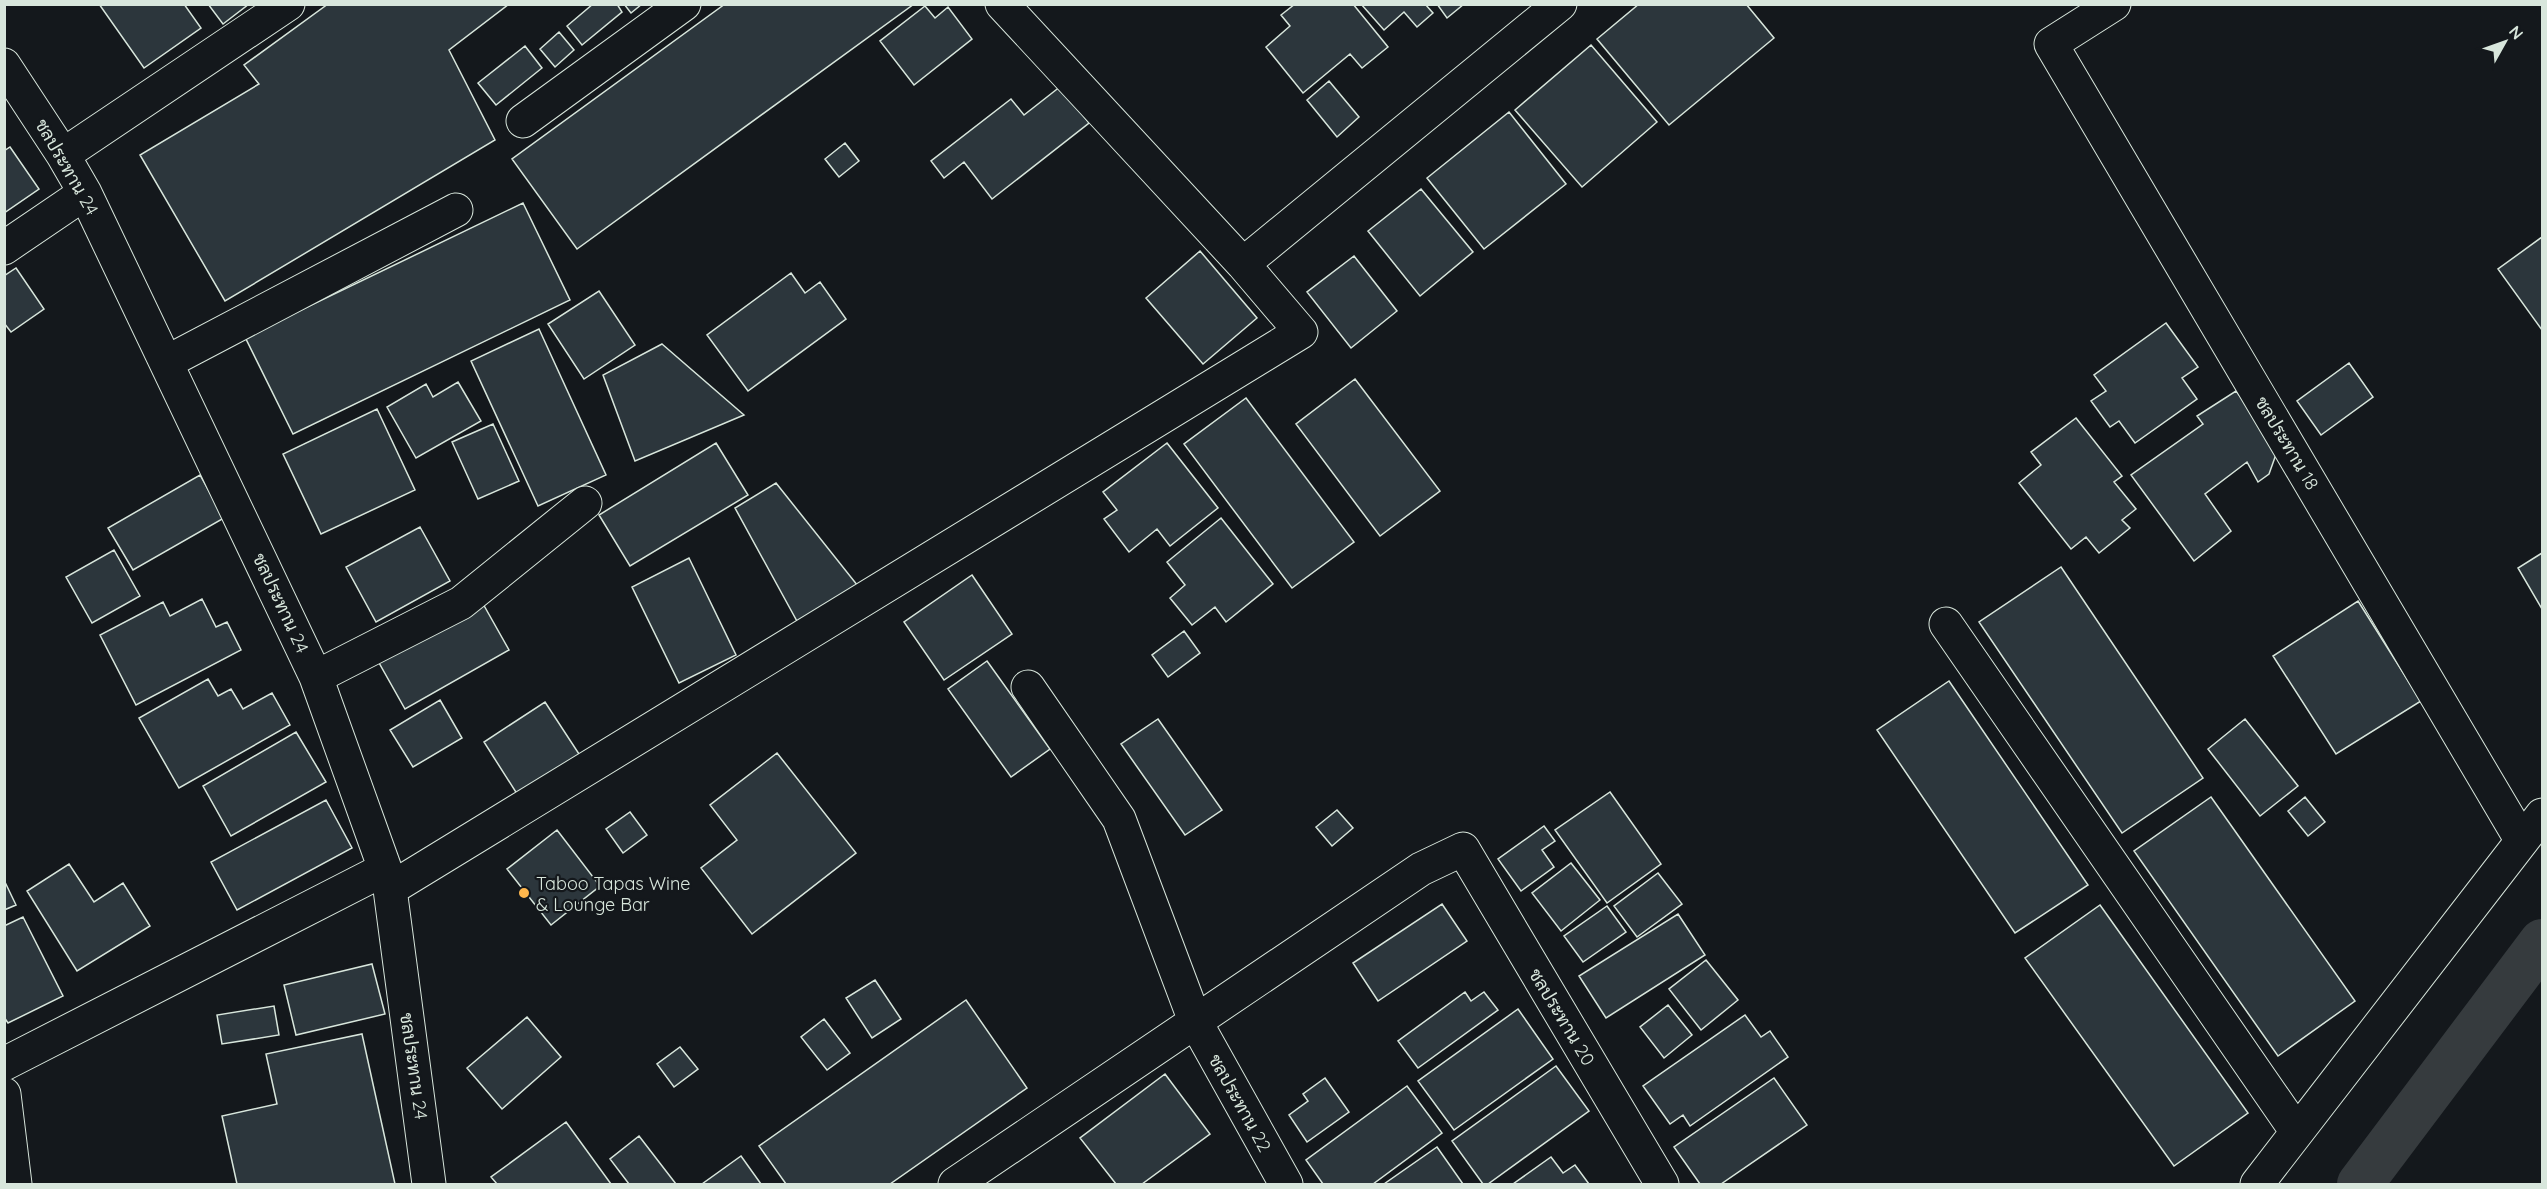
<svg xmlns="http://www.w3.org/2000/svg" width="2547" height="1189" viewBox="0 0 2547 1189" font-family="Quicksand,Sarabun,sans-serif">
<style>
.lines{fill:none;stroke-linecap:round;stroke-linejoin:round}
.canal{stroke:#363b3e;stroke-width:46}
.building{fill:#2c363c;stroke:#d8e6dc;stroke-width:1.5}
.minor-casing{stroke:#d8e6dc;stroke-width:35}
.minor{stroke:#14181c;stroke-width:33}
.poi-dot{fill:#ffb74d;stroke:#14181c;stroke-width:2}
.labels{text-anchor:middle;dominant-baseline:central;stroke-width:4.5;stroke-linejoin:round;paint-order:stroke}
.street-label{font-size:18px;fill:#d8e6dc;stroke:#14181c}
.poi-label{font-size:18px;fill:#d8e6dc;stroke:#14181c;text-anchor:start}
</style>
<rect width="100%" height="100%" fill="#14181c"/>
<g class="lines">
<path class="canal" d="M2360 1184 2542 942"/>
</g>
<path class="building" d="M99 4H184L201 28 144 68Z
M208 4H249L223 24Z
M328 4H509L449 50 495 140 225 301 140 155 259 84 244 65Z
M593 4H617L622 12 582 45 567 26Z
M624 4H642L631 13Z
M725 4H914L577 249 512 159Z
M1295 4H1353L1388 47 1362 68 1350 54 1303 93 1266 47 1290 26 1281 15Z
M1361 4H1425L1433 13 1417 27 1404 12 1384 30Z
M1437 4H1464L1447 18Z
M1639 4H1746L1774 38 1669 125 1597 39Z
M925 6 935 18 948 7 972 39 914 85 880 41Z
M559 32 574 50 555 67 540 49Z
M1591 45 1657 122 1582 187 1515 110Z
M525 46 542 68 496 105 478 83Z
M1329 81 1359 117 1337 137 1307 100Z
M1061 86 1089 123 992 199 964 162 944 178 931 161 1011 99 1024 115Z
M1509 112 1566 184 1484 249 1427 178Z
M845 143 859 161 839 177 825 159Z
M10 147 39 189 4 213V151Z
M1421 189 1473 252 1420 296 1368 231Z
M523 203 570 300 293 434 245 337Z
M2542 237V330L2498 269Z
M1200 251 1257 318 1203 364 1146 298Z
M1354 256 1397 311 1351 348 1307 292Z
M16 268 44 309 11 332 4 323V276Z
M791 273 805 293 820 282 846 319 748 391 707 335Z
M599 291 635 345 584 379 548 324Z
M2166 323 2198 367 2182 378 2197 399 2135 443 2119 421 2110 427 2091 401 2106 391 2094 375Z
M539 329 606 475 538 506 471 361Z
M662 344 744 415 635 461 603 375Z
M2349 363 2373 397 2321 435 2297 401Z
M1355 379 1440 491 1380 536 1296 424Z
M458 382 481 421 416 458 387 407 426 384 433 397Z
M2236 391 2279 446 2269 474 2258 482 2247 462 2205 494 2231 531 2194 561 2131 475 2203 424 2197 416Z
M1246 398 1354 542 1292 588 1184 444Z
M377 409 415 490 321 534 283 454Z
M2076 418 2122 476 2114 482 2136 509 2122 520 2130 528 2099 553 2086 537 2071 549 2019 483 2041 465 2031 452Z
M493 424 519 481 478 499 452 442Z
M716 443 748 495 630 566 599 515Z
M1167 443 1218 508 1170 546 1157 529 1129 552 1104 519 1117 510 1103 492Z
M200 475 224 518 133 570 108 528Z
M776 483 858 586 798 623 735 508Z
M1221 518 1273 584 1226 622 1215 607 1192 625 1170 598 1185 585 1167 562Z
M420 527 450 581 376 622 346 567Z
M114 550 140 596 92 623 66 577Z
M2542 553V609L2518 568Z
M689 558 736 655 679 683 632 587Z
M2061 567 2203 778 2122 833 1979 622Z
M972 575 1012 634 944 680 904 622Z
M202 599 216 627 227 622 241 650 136 705 100 635 163 602 170 616Z
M2358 601 2421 701 2336 754 2273 656Z
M482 602 509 650 405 709 378 661Z
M1184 631 1200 653 1168 677 1152 655Z
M987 661 1050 749 1011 777 948 689Z
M208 679 218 696 231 689 243 709 272 693 290 725 179 788 139 718Z
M1949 681 2088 885 2015 933 1877 730Z
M440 700 462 738 413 767 390 730Z
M545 702 581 757 519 797 484 742Z
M1158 719 1222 810 1185 835 1121 744Z
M2245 719 2298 786 2260 816 2208 749Z
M296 732 326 782 231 836 203 786Z
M777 753 856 853 752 934 701 868 737 840 710 805Z
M1610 792 1661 864 1607 903 1555 830Z
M2211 797 2355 1001 2278 1056 2134 851Z
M2305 797 2325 822 2308 836 2288 811Z
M326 800 352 848 237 910 211 862Z
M1337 810 1353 828 1332 846 1316 827Z
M630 812 647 835 623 853 606 829Z
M1544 826 1555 841 1542 850 1554 867 1521 891 1498 859Z
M557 830 600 886 551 925 507 869Z
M1571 863 1600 900 1561 931 1532 893Z
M69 864 94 902 123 883 150 926 77 971 27 891Z
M1658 873 1682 904 1637 937 1614 906Z
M4 880 16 905 4 910Z
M1442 904 1467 941 1378 1001 1353 963Z
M2100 905 2248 1113 2174 1166 2025 958Z
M1607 906 1626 932 1583 962 1564 936Z
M1678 914 1705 955 1606 1018 1579 976Z
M23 917 63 996 8 1023 4 1017V926Z
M1706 960 1738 1000 1701 1030 1669 989Z
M372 964 385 1014 296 1035 284 985Z
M875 980 901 1019 872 1038 846 998Z
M1465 992 1471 1001 1484 992 1498 1010 1418 1068 1398 1041Z
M966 1000 1027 1088 890 1184H786L759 1146Z
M1668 1005 1692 1035 1664 1058 1640 1027Z
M274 1006 279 1035 222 1044 217 1015Z
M1518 1009 1553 1059 1454 1130 1418 1081Z
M1745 1015 1761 1037 1770 1031 1788 1057 1690 1126 1683 1115 1670 1124 1643 1086Z
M527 1017 561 1057 502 1109 467 1068Z
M824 1019 850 1053 827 1070 801 1037Z
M362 1034 395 1184H237L222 1116 277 1104 266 1054Z
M680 1047 698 1069 674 1087 657 1064Z
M1556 1066 1589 1111 1488 1184H1483L1452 1141Z
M1165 1074 1210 1134 1142 1184H1116L1080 1138Z
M1325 1078 1349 1112 1307 1142 1289 1115 1308 1101 1303 1094Z
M1774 1078 1807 1125 1721 1184H1700L1674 1147Z
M1407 1086 1442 1133 1373 1184H1323L1306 1160Z
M566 1122 611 1184H497L491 1177Z
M639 1136 676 1184H629L610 1159Z
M1437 1147 1463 1184H1384Z
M741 1156 761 1184H702Z
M1551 1157 1563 1173 1575 1165 1589 1184H1513Z"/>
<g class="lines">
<g class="minor-casing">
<path id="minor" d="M2114 4 2051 44 2522 841
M4 65 63 155 85 193 316 677 385 869 390 889 429 1184
M523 121 684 4
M63 155 288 4
M4 248 85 193
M1243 264 1560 4
M167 362 456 210
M1946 624 2297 1132
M316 677 461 603 585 503
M1028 687 1119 819 1195 1021 1286 1184
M390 889 1301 332 1243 264 1002 4
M4 1064 385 869
M4 1094 15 1184
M955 1184 1421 869 1463 849 1662 1184
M2257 1184 2542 815"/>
</g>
<use href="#minor" class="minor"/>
</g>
<circle class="poi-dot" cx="524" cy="893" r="6"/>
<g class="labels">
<g class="street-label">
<text transform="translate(67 167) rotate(60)">ชลประทาน 24</text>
<text transform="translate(2287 443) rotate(59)">ชลประทาน 18</text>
<text transform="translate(281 603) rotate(65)">ชลประทาน 24</text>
<text transform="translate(1562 1017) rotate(59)">ชลประทาน 20</text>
<text transform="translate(414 1066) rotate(82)">ชลประทาน 24</text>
<text transform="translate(1240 1103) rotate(61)">ชลประทาน 22</text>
</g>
<g class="poi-label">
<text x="536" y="883">Taboo Tapas Wine<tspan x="536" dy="21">&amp; Lounge Bar</tspan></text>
</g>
</g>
<rect width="2547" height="1189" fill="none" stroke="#d8e6dc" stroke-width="12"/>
<g transform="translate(2505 42) rotate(50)" stroke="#14181c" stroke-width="4.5" paint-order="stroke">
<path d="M0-4.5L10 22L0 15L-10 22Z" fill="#d8e6dc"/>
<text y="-9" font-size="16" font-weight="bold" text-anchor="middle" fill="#d8e6dc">N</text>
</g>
</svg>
